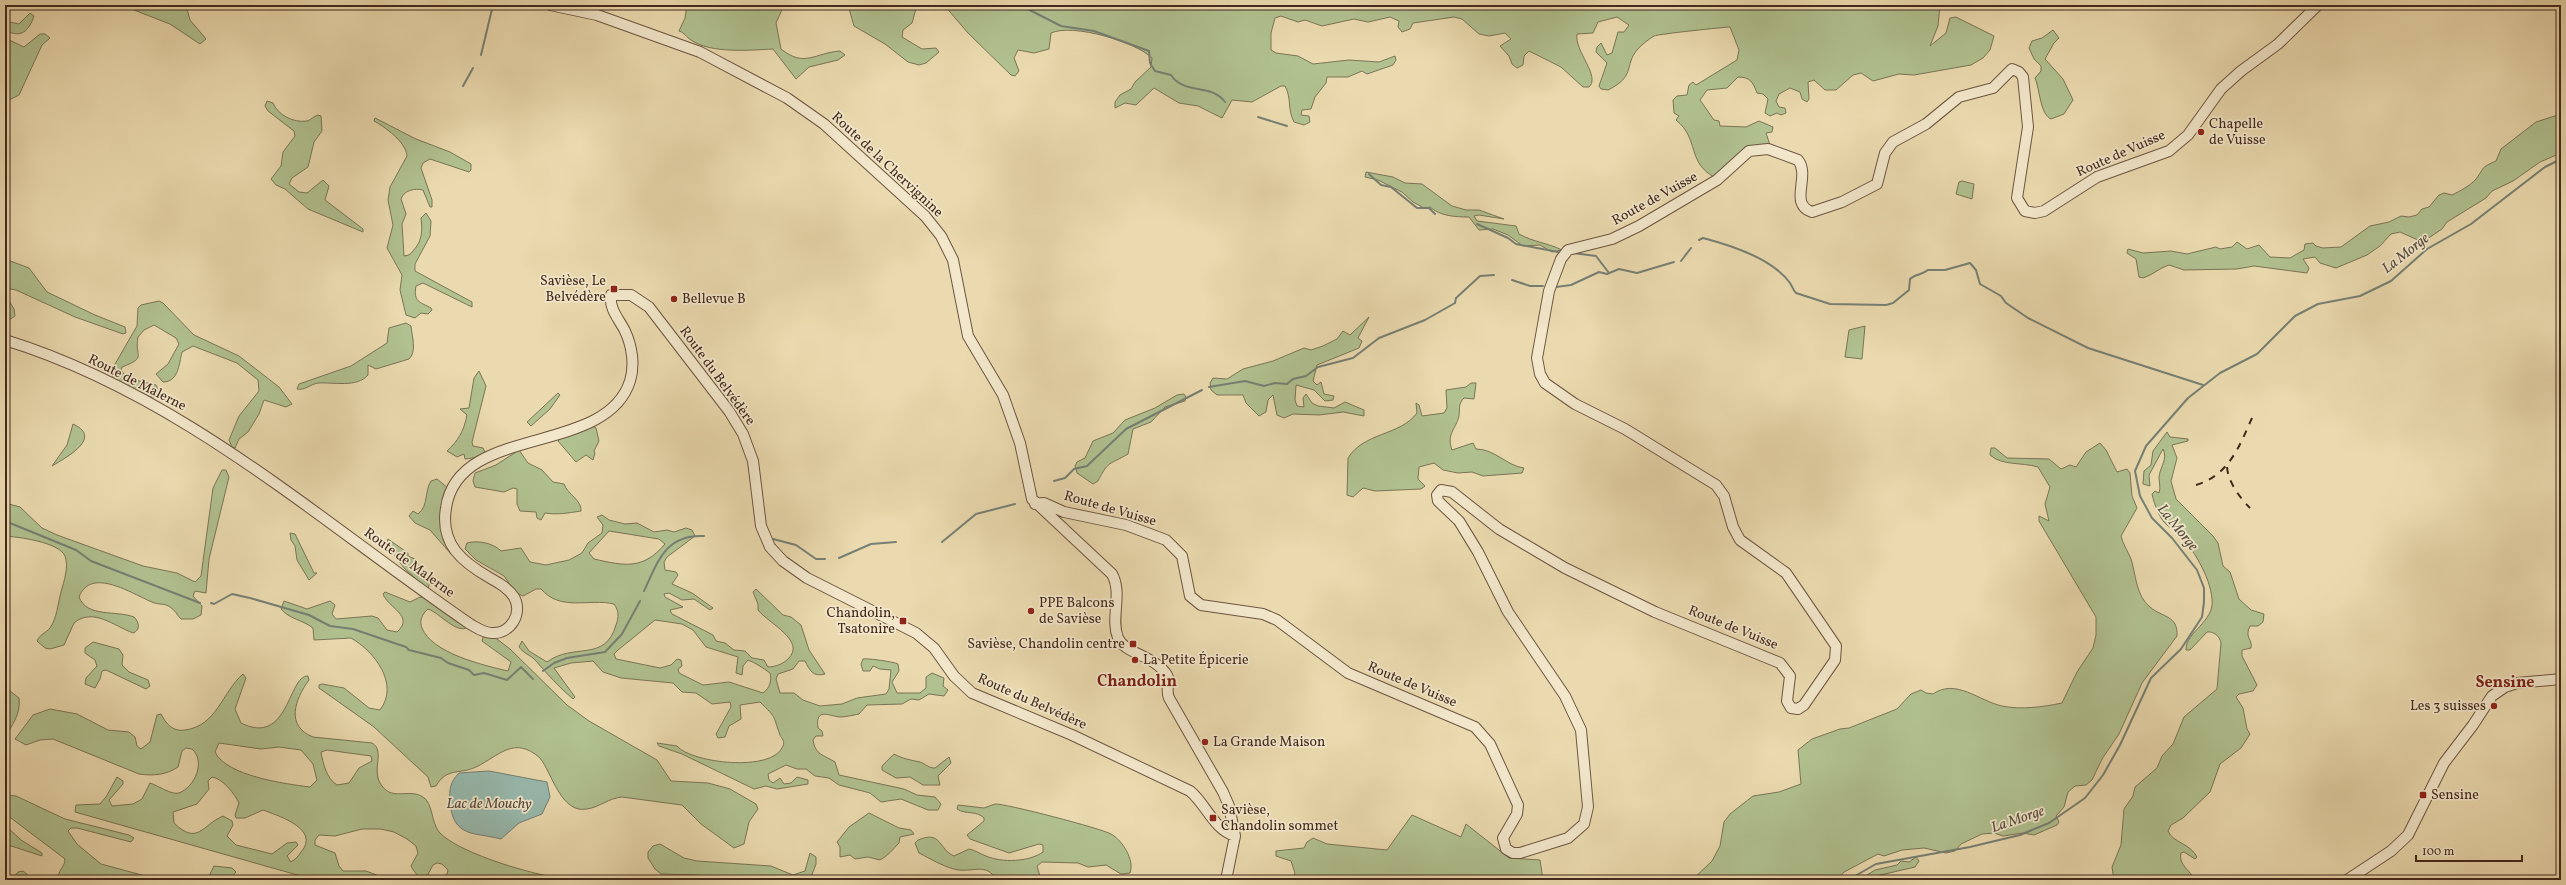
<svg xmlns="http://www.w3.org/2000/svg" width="2566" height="885" viewBox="0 0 2566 885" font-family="Vollkorn,serif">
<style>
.green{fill:#b1c190;stroke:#7a7556;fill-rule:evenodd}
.water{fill:#98baaf;stroke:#768074}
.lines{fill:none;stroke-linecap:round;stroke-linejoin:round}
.stream{stroke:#768074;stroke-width:2}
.tertiary-casing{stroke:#6d5541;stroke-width:12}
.tertiary{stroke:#f2e7cb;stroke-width:10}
.rail{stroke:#43291c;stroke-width:2;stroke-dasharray:7 7;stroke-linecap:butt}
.poi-dot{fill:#8f2418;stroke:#f2e7cb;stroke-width:1.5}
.labels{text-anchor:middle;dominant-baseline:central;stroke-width:3.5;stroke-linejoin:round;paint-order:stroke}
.poi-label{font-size:14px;fill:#43291c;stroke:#f2e7cb;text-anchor:start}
.street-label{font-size:14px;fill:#43291c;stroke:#f2e7cb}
.water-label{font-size:15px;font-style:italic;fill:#584d41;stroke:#f2e7cb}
.quarter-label{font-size:16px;font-weight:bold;fill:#7a1f14;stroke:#f2e7cb}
</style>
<rect width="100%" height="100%" fill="#ebdaaf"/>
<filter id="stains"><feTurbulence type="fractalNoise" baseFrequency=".005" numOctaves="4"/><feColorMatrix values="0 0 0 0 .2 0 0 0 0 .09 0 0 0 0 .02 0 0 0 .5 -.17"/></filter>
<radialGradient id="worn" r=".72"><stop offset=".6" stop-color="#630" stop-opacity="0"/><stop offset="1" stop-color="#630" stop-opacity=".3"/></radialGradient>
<path class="green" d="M121 5H180L187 9 190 20 206 39 200 44 170 24Z
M687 5H784L776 23 781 49C805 68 814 53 840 51L845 55 838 60 809 67 796 79 773 49C751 50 711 54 691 40 686 37 685 33 679 31L685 18Z
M848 5H917L912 23 903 30 902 37 922 49 936 48 939 52 926 63 919 65 908 62 885 44 854 26Z
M944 5H1940L1938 26 1930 46 1946 33 1950 18 1956 17 1994 36 1990 50 1983 58 1971 65 1914 75 1899 74 1873 81 1861 73 1853 75 1836 90H1825L1814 80 1808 82 1809 99 1807 102 1802 99 1800 92 1790 88 1779 94 1776 101 1779 107 1785 108 1786 113 1781 115 1777 113 1770 116 1765 113 1768 99 1763 94 1757 93C1753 82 1750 77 1738 77L1727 88 1707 90 1700 100 1714 120 1719 121 1720 126 1746 127 1759 121 1773 127 1772 132 1766 133 1770 145H1762L1716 178C1686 163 1700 139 1676 120L1679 116 1674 113 1673 100 1677 96 1687 95 1689 85 1693 82 1696 85 1737 60 1739 50 1730 27C1726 27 1658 34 1654 36 1649 39 1641 45 1637 50 1624 66 1636 76 1608 90L1601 89 1599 86 1607 63 1596 52 1597 47 1601 43 1607 55 1612 53 1618 32H1624L1629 25 1617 17 1598 22 1593 33 1577 34C1574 51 1601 76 1589 87H1583L1561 67 1529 51 1524 56 1523 65 1517 68 1512 64 1509 56 1500 46 1511 39 1505 33 1489 36 1479 34 1462 19 1454 17 1413 23 1410 29 1402 32 1398 27 1399 21 1390 17 1368 22 1354 19 1322 26 1305 20 1298 22 1281 16 1275 18 1271 33V50L1276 53 1298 56 1313 64 1349 60 1379 62 1395 56 1396 60 1393 65 1367 74 1362 71 1348 77H1327L1326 83 1315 97 1311 109 1302 110 1301 115 1309 116 1310 122 1304 125 1294 122C1287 109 1292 99 1285 86H1281L1252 102 1232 100 1222 118 1198 106 1179 103 1154 88 1136 105 1125 103 1115 108V102L1120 95 1131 89 1135 82 1151 67 1152 58C1136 42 1073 23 1051 33L1049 49 1034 53 1018 50 1014 58 1019 71 1015 76 1011 75 968 33Z
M30 13 34 16C29 31 21 39 5 30V21L19 24Z
M2053 30 2059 38 2054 43 2045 59 2063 79 2073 100 2064 114 2051 119C2040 114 2040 90 2035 78L2041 71V66L2034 59 2029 48 2032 41 2042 38Z
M40 34H45L50 38 42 45 19 95 9 100 5 98V38L24 47Z
M267 101 273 103C278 115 293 123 307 121 311 120 314 116 318 115L321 116 322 131 314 142 308 167 292 178 289 184 299 192 307 193 323 180 329 186 325 200 363 229V232L308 209 285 189 276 185 271 179 281 166 283 152 295 136 294 131 268 111 265 106Z
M2561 114V153L2540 162 2513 181 2492 191 2486 198 2447 222 2442 229 2427 239 2418 240 2400 232 2391 234 2380 246 2367 255 2336 268 2320 263 2315 257 2303 259 2309 268 2307 273 2254 266 2237 269 2184 270 2169 265C2159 268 2153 275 2143 278L2139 277 2136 259 2127 253 2128 249 2143 253 2171 251 2187 254 2216 247 2220 249 2232 247 2237 242 2247 249 2259 245 2270 257 2290 258 2304 250 2305 244 2313 243 2316 246 2323 248 2341 247 2370 226 2389 222 2401 216 2409 217 2417 215 2422 209 2429 207 2439 195 2444 193 2452 195C2460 191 2470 186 2476 179 2485 167 2480 168 2496 161L2501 149 2536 122Z
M375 118 416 139 450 152 471 164V170L469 172 430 159 423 163 421 168 432 200V207H430L423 190C415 188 404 190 401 199L406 214 402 224 404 256 409 255C421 244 423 235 421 218L426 213 431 221 430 236 415 264V271L472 302V307L423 283 416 286C413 302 420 302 431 308L432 310 428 314 421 313 415 318 406 315 400 290 402 275 387 248 393 225 388 200 390 187 407 156C406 142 385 127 374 121Z
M1366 172 1393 177 1405 183 1422 184 1452 206 1466 210H1479L1504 219 1479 215 1474 216 1477 221 1516 226 1519 234C1533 242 1548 243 1562 250L1552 252 1540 245 1523 246 1508 235 1493 229 1479 230 1469 217C1455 217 1440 216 1430 207L1424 208 1413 202 1402 192 1378 180 1365 177Z
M1962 181 1974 184 1972 199 1956 194 1959 182Z
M5 259 29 268 47 292 95 315 125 327 126 333 123 334 75 317 16 290 5 288Z
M5 294 14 309 15 316 9 320 5 317Z
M159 301 163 303 194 335 239 356 279 387 292 404 286 407 264 400 259 414 248 432 239 439 235 448 232 447 229 440 239 416 259 391 258 380 237 363 193 346 182 352C179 365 178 382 163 382L156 374 168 364 179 344 176 338 154 325 144 330 138 337C134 357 148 357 122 367L121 370 127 378 156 385 160 394 158 397H146L113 380 111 371 137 326 138 308 141 305Z
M1369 317 1358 338 1362 341 1359 348 1317 365 1313 381 1317 385 1321 382 1324 394 1334 396 1333 400 1325 401 1314 390 1296 385 1295 400 1297 406 1304 407 1303 398 1306 394 1312 403 1318 406 1334 408 1345 402 1364 410V416L1343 412 1319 415 1293 414 1284 418 1277 415 1273 395 1268 400 1266 412 1259 416 1246 403 1243 395H1217L1211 390 1210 383 1213 378 1227 379 1243 369 1273 361 1304 348 1311 350 1323 346 1337 339 1343 331 1350 335Z
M406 323 411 326C412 336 417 352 409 359L376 369 368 365V375C357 388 333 382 318 383 311 384 304 391 297 389L299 384 351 366 387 343 389 328Z
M1865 326 1862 359 1845 357 1849 330Z
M479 371 486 386 472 442 473 446 483 448 485 452C478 457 475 458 465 459L464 454 457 457 447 451C458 441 464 431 467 415L460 409 469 408 474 378Z
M1471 383H1476L1474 399 1464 398C1458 404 1460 409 1459 416 1456 429 1446 434 1452 450L1473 443 1476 449C1495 449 1507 466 1524 468L1522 473 1483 476 1472 472 1458 473 1443 470 1434 463 1419 467 1418 479 1425 486 1421 489 1375 491 1363 488 1353 497 1347 495 1348 458C1364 432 1400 436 1417 413L1416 403 1419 405 1422 416 1444 413 1447 408 1446 390 1466 387Z
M558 393 560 395 550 409 531 426 527 422Z
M1184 394 1186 397 1185 401 1165 407 1151 422 1133 429 1128 454C1109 465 1108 461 1098 481L1093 484 1077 473 1075 466 1077 462 1085 458 1093 441 1113 433 1125 420 1155 408 1177 395Z
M73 424C104 438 65 458 52 466L67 445Z
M593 426 596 428 599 441 594 451 595 453 593 460 586 455 576 462 558 441 565 434Z
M2167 432 2170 437 2188 439V441L2172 445 2177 458 2171 481 2176 499 2213 536 2218 543 2223 566 2230 572 2239 599 2251 610 2264 614 2263 622 2258 626H2250C2244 638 2253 639 2251 648L2242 650V656L2257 685 2253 691 2239 694 2236 697 2243 708 2247 729 2250 734 2241 748 2220 764 2210 792 2183 818 2171 825 2168 831C2173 843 2190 843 2197 857L2195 859 2184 852 2181 853C2178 865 2190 870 2195 880H2114L2112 867 2121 845 2124 809 2133 796 2135 787 2157 768 2162 756 2173 744 2184 717 2217 689 2221 643C2220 636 2213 631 2207 632L2190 650H2186C2185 632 2215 622 2212 599 2210 576 2193 549 2178 532 2175 529 2171 528 2168 526 2159 519 2154 503 2152 494L2155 491 2159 493C2161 487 2159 483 2159 477 2160 467 2168 459 2163 449L2149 475 2150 486 2143 484 2144 471 2151 465 2153 451Z
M2100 443 2106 450 2117 472 2127 469 2130 473 2132 496 2137 508 2121 536C2123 545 2128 551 2131 559 2136 575 2136 596 2150 607 2163 618 2178 615 2177 636L2142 683 2119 734 2102 759 2092 780 2086 785 2075 786 2068 792 2064 807 2056 816 2059 822 2057 825 2034 835 2023 833 2003 836 1994 833 1982 834 1961 844 1955 851 1946 853 1924 848 1902 850 1884 856 1878 854 1844 872 1837 880H1692L1712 861 1720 846 1724 822 1730 814 1753 796 1779 792 1801 784 1798 750 1812 739 1840 729 1849 728 1897 709 1911 694 1921 690 1926 693 1933 694C1956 678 1979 701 2002 706 2021 710 2043 707 2062 703L2077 672 2093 648 2096 635V617L2039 521V516L2049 521 2045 504 2050 487 2038 467C2022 462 2002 466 1990 455L1991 448H1995L2007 458 2049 459 2061 469 2070 465 2076 467 2086 452Z
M519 450 528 463 542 470 553 482 564 484C568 495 582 500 581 511 568 513 557 515 545 513L541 520 537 518 536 512 520 511 517 504V489L513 488 504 492 475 487 473 481 475 473 496 465Z
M222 470H226L229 477 209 559 206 593 195 591 193 596 202 606 201 615 193 619H181C177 615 175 610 170 607 165 603 158 605 152 602 132 594 91 566 79 597 87 618 116 610 134 617 139 622 141 630 133 633 114 626 93 607 74 623L64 645 50 649 45 648 37 641C40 634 46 633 50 628 57 618 58 603 61 592 64 581 69 567 65 556 59 542 18 537 5 536V503L20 507 42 528 57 535 143 566 177 573 195 582 201 576 213 488Z
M437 479 449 489 444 500 453 550 451 554 430 530 415 523 409 516 413 511 418 514C429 505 424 492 431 481Z
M602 515 609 520 625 524 637 523 654 532 667 530 674 532 686 528 692 530 695 536 667 557 664 562 665 570 676 572 678 575 672 584 692 593 713 608 710 610 694 599 682 600 669 593 664 594 665 597 683 607 670 610 672 614 713 635 716 641 725 643 734 650 745 651 752 658 764 660 768 667C775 667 783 664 788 659 807 641 768 623 758 610V604L753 592 756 589 783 615 791 617 801 625 809 650 825 674C813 677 810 671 805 661H799L793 669 778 674 776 679 780 693H794L803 700 820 706 842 704 857 698 886 694 889 689 891 670 880 669 873 666 870 671H863L861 664 863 659C867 658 895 662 898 664L899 671 892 682 897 693H920L926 688V677L932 673 944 678 943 686 948 690 944 696 929 694 919 700 911 699 902 704 867 705 859 714C854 715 845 717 840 717 829 716 815 707 818 728L822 731 823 736H816L813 740C815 755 824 755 835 762L839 775 904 789 917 795 935 797 941 804 938 810H928L901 799 881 802 870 793 839 785 829 778 815 776 806 769H797L786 765 768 774 769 780 773 783 780 778 784 784 791 783 797 777 808 780V784L777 789 766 786 754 789 682 754 659 746 657 743 677 746C691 763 773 773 783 746 785 741 782 739 780 735 772 713 777 719 760 702L740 705 741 719 729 726 725 737 718 738 716 734 731 707 730 702 712 704 696 693 682 692 673 683 621 678 603 672 593 661 571 663 554 668 575 697 573 699C559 687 548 675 536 661 531 655 524 654 519 647L522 641 529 651 547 662C574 642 605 663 616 625 619 617 619 611 614 604 589 598 561 612 541 589H536L523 596 515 592 504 576 476 560 465 549 467 543C478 540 493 543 501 551L521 548 530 562 546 565 569 560 582 553 588 543 602 533 603 525 597 517ZM609 531 659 539 665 544C643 570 625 566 594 559L589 553ZM655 620 682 624 693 630 706 647 738 657 736 673 742 675 743 666 748 660C756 663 763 668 770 673 772 680 770 688 763 693L729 682 703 685 679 673 678 669 682 666 681 660 677 659 671 665 660 668 616 659 614 654 618 650Z
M290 533 295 534 314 573H317L309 580 297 560 295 546 291 540Z
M388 539 408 553V556L417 560 419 570 430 583 428 588H426L405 569 386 545Z
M385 592 410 602 420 597 426 598 468 627C457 635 440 613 428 609 422 614 419 621 422 628 432 653 482 665 508 671L511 662 482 641 484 634 497 639 510 649 567 705 589 721 657 760 671 781 708 783 730 789 756 804 758 809 749 822 744 844 734 848 701 824 682 805 622 797C609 798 600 807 587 809 561 814 552 773 540 758 514 735 499 756 476 767 459 775 447 767 436 786L431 787 428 777 374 727 319 688V685L322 684 344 688 369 708 380 710C400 684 374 651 351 638L314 640 313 628C303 620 289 619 281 609L284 601 307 609 330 601 335 605 332 614 336 619 372 616 378 618 387 630 397 632C415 616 388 608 383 594Z
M93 642 119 649 123 655 122 665 129 672 148 680 150 686 146 689 106 670 102 671 100 679 95 688 85 684 86 678 97 666 95 660 85 653V648Z
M243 674 246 678 235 709 241 723C289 747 288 675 308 676L309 680C295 699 285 726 313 737L372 743C386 751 370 771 382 786 393 801 409 788 423 797 433 803 431 822 439 832 458 854 545 879 575 880H439L447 874 448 870 442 864 437 863 433 865 426 878C418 878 415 873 411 866L418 853 416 846 407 839 394 832 381 829H362L335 836 319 835 315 840V845L335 853 339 866 343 871H366L390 880H315L75 812 76 805 100 804 106 797 117 777 123 781V784L109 800 112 806 133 804 142 799 150 783C159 786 171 795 179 793 195 787 206 761 192 749L186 748 182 751 178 767C166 775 153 776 139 774L53 739 40 740 26 745 15 739 33 715 50 709 77 714 108 730 129 732 135 737 137 746 141 749 150 742 157 715 161 714C166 724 173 732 185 730 217 726 222 692 243 674ZM219 743 261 749 279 747 301 750 313 764 317 780 310 787C286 784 226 776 215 752ZM327 750 371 756 372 761 359 768 349 783 337 785C326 778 323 763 321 752ZM212 777C222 778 235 794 239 803L235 815 236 818H245L263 810C276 815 316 827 304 848 300 853 297 859 291 862L287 856 298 845 296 842 287 843 272 854 236 845 227 836 233 825 232 821 223 816C202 825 198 846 174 823L173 812 197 804 209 789 208 781Z
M5 687 19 698C21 715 12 724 5 738Z
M894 754C903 759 911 760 920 762 926 764 928 768 935 768L949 757 951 763 938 776 940 785H923L910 777 896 778 882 770V766Z
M7 795 16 796 65 819 129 835 134 838 131 842 77 828H71L68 831 77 844 101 864 160 880H58C57 871 65 867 65 859L7 815 5 796Z
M995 804C1004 803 1103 829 1111 834 1122 840 1135 860 1130 873L1121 874 1106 865 1088 867 1078 863 1042 862 1037 866 1041 880H996C987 861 970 874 954 869 942 866 931 859 919 853L915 843 918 840C942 830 938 849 954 856L969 849C975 850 980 854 986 856 1002 863 1029 862 1043 852V845L1039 844 1009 853 970 839 967 835 984 821V818C976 810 966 815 957 809L958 805 984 808Z
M869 813 899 828 911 830 914 834 900 837 899 843C893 849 888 856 880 860L868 857 855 859 850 855 840 857V847L837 842 849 827Z
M1412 815 1461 837 1466 824 1509 858 1540 860 1543 880H1293L1295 873 1291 861 1276 856V851L1304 848 1307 842 1313 838 1327 844 1387 850Z
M5 825 21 840 42 853V856L5 844Z
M660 844 684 858 697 861 771 866 793 875 805 871 810 853 816 857V864L810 880H723L699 875 661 874 655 869 648 858V852L653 846Z
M1916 857 1919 861 1915 867 1859 880 1875 870 1897 865 1901 861 1909 862Z
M214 866 232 868 236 872C230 881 217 880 207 880Z
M23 871 28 875V880H11L18 872Z"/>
<path class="water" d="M489 771 547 782 550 797 542 814 519 823 501 839C474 832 453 838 450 802 449 790 450 782 459 773Z"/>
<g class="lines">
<path class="stream" d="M1020 5 1061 26 1094 31 1149 51 1150 63 1155 71 1171 75C1184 95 1211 83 1225 102
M481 55 493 5
M463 86 473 68
M1258 117 1287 126
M1369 174 1381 185 1391 187 1417 208H1429L1435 214
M1477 224 1508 238 1516 244 1558 252
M1699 240 1703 238C1730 245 1773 259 1790 283 1792 286 1793 290 1796 293L1830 304 1886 305 1893 303 1909 290 1910 279C1915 274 1922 275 1928 270H1945L1970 263 1976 270 1980 284 2001 296 2006 303 2028 318 2088 348 2203 385
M1573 253 1596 256 1609 273
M1681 261 1691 248
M1512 280 1530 286H1543
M1556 287 1571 285 1599 272 1607 274 1619 269 1637 273 1674 262
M1209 387 1245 381 1264 386 1275 383 1287 384 1293 379 1306 376 1318 367 1353 358 1379 338 1425 320 1455 303 1456 298 1480 276 1494 275
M1054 481 1065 478 1074 469 1087 466 1126 429 1202 390
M5 521 76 550 91 561 200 603
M773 539 796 545 816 559H825
M942 542 976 514 1015 504
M839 558 871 544 896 542
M644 591C658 562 665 534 704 536
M211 603 214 604 232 594 250 598 309 615 330 626 353 629 406 647 409 650 441 658 448 663 469 670 474 675 484 673 507 680 521 667 533 679
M543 671 554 663 567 658 605 652 622 634 640 601
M1848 880 1876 864 1970 847 2020 835 2049 823 2085 798 2103 775 2120 745 2151 678 2181 649 2202 617 2204 602V588L2197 570 2172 538 2152 518 2140 496 2135 471 2146 446 2188 398 2220 373 2257 354 2295 316 2318 304 2360 296 2391 281 2427 249 2471 224 2545 167 2561 159"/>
<g class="tertiary-casing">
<path id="tertiary" d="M550 5 597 15 700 52 787 98 824 124 925 216 941 236 953 260 968 336 1003 395 1020 443 1032 499 1112 574C1123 594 1110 618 1118 638 1125 654 1154 655 1167 675 1171 681 1165 689 1169 698L1223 792 1229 806 1235 836 1226 880
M5 340C181 394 321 522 470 624 477 628 484 633 492 633 511 634 523 613 514 597 508 588 499 583 490 578 462 562 440 544 446 508 458 423 606 457 630 381 635 365 632 346 625 331 619 319 609 309 611 295H631L649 307 729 411 743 434 753 461 761 526 770 547 783 561 807 578 916 633 934 648 954 676 972 693 1072 735 1190 791C1206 804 1214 830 1235 836
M1035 504 1044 503 1064 512 1126 525 1166 540 1182 556 1190 596 1201 605 1263 614 1277 620 1348 673 1475 727 1490 744 1518 805 1517 814 1503 838 1506 849 1513 853H1520L1568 838 1584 824 1588 807 1581 730 1565 696 1508 612 1478 552 1459 521 1438 501 1437 495 1441 490 1452 492 1499 529 1565 568 1655 612 1780 663 1790 676 1787 701 1791 708 1798 709 1804 705 1835 660 1836 646 1786 573 1740 540 1733 527 1724 496 1716 485 1625 429 1575 404 1545 383 1540 374 1537 358 1549 291 1561 259 1568 250 1612 239 1639 226 1717 180 1749 151 1768 149 1798 160C1811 176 1788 204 1812 212L1842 202 1877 184 1885 153 1893 142 1926 124 1959 97 1993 88 2012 69 2019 72 2023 77 2028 127 2017 198 2025 211 2035 213 2044 211 2097 177 2169 151 2188 135 2221 89 2241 71 2278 44 2318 5
M2347 880 2391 851 2408 835 2444 763 2473 725 2492 696 2505 687 2517 683 2561 679"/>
</g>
<use href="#tertiary" class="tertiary"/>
<path class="rail" d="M2227 467C2228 482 2240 498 2250 508
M2196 485C2229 475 2239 447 2252 418"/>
</g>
<g class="poi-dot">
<circle cx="2201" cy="132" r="4"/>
<rect x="610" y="285" width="8" height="8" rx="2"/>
<circle cx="674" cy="299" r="4"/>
<circle cx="1031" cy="611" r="4"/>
<rect x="899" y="617" width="8" height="8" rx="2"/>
<rect x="1129" y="640" width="8" height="8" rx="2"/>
<circle cx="1135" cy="660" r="4"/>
<circle cx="2494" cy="706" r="4"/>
<circle cx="1205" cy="742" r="4"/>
<rect x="2419" y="791" width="8" height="8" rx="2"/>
<rect x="1209" y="814" width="8" height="8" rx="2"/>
</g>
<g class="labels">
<g class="poi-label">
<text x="2209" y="124">Chapelle<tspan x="2209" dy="16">de Vuisse</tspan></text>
<text x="606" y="281" text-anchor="end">Savièse, Le<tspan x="606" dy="16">Belvédère</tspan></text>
<text x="682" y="299">Bellevue B</text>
<text x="1039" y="603">PPE Balcons<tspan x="1039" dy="16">de Savièse</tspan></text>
<text x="895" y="613" text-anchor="end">Chandolin,<tspan x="895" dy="16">Tsatonire</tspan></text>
<text x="1125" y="644" text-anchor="end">Savièse, Chandolin centre</text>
<text x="1143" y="660">La Petite Épicerie</text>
<text x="2486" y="706" text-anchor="end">Les 3 suisses</text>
<text x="1213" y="742">La Grande Maison</text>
<text x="2431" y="795">Sensine</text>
<text x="1221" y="810">Savièse,<tspan x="1221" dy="16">Chandolin sommet</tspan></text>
</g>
<g class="street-label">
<text transform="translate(2121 154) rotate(-24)">Route de Vuisse</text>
<text transform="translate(887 165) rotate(43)">Route de la Chervignine</text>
<text transform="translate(1655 199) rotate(-29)">Route de Vuisse</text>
<text transform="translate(717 376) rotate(54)">Route du Belvédère</text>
<text transform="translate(137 383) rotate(27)">Route de Malerne</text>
<text transform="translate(1110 509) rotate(16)">Route de Vuisse</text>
<text transform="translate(409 563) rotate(36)">Route de Malerne</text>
<text transform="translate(1733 628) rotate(22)">Route de Vuisse</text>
<text transform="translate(1412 685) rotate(23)">Route de Vuisse</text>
<text transform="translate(1032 702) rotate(24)">Route du Belvédère</text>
</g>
<g class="water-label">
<text transform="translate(2406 254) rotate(-38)">La Morge</text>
<text transform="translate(2177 528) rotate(51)">La Morge</text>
<text x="489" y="804">Lac de Mouchy</text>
<text transform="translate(2018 820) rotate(-19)">La Morge</text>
</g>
<g class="quarter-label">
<text x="1137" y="682">Chandolin</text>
<text x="2505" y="683">Sensine</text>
</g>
</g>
<rect width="2566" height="885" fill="none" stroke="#ebdaaf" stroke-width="20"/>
<rect x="6" y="6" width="2554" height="873" fill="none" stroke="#43291c" stroke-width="2"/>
<rect x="10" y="10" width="2546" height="865" fill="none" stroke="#43291c"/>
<path d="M2416 855v6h106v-6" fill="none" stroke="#43291c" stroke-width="2"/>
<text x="2422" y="855" font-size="12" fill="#43291c" stroke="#f2e7cb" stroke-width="3" paint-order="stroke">100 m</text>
<rect width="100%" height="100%" filter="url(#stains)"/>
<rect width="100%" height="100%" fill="url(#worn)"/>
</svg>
